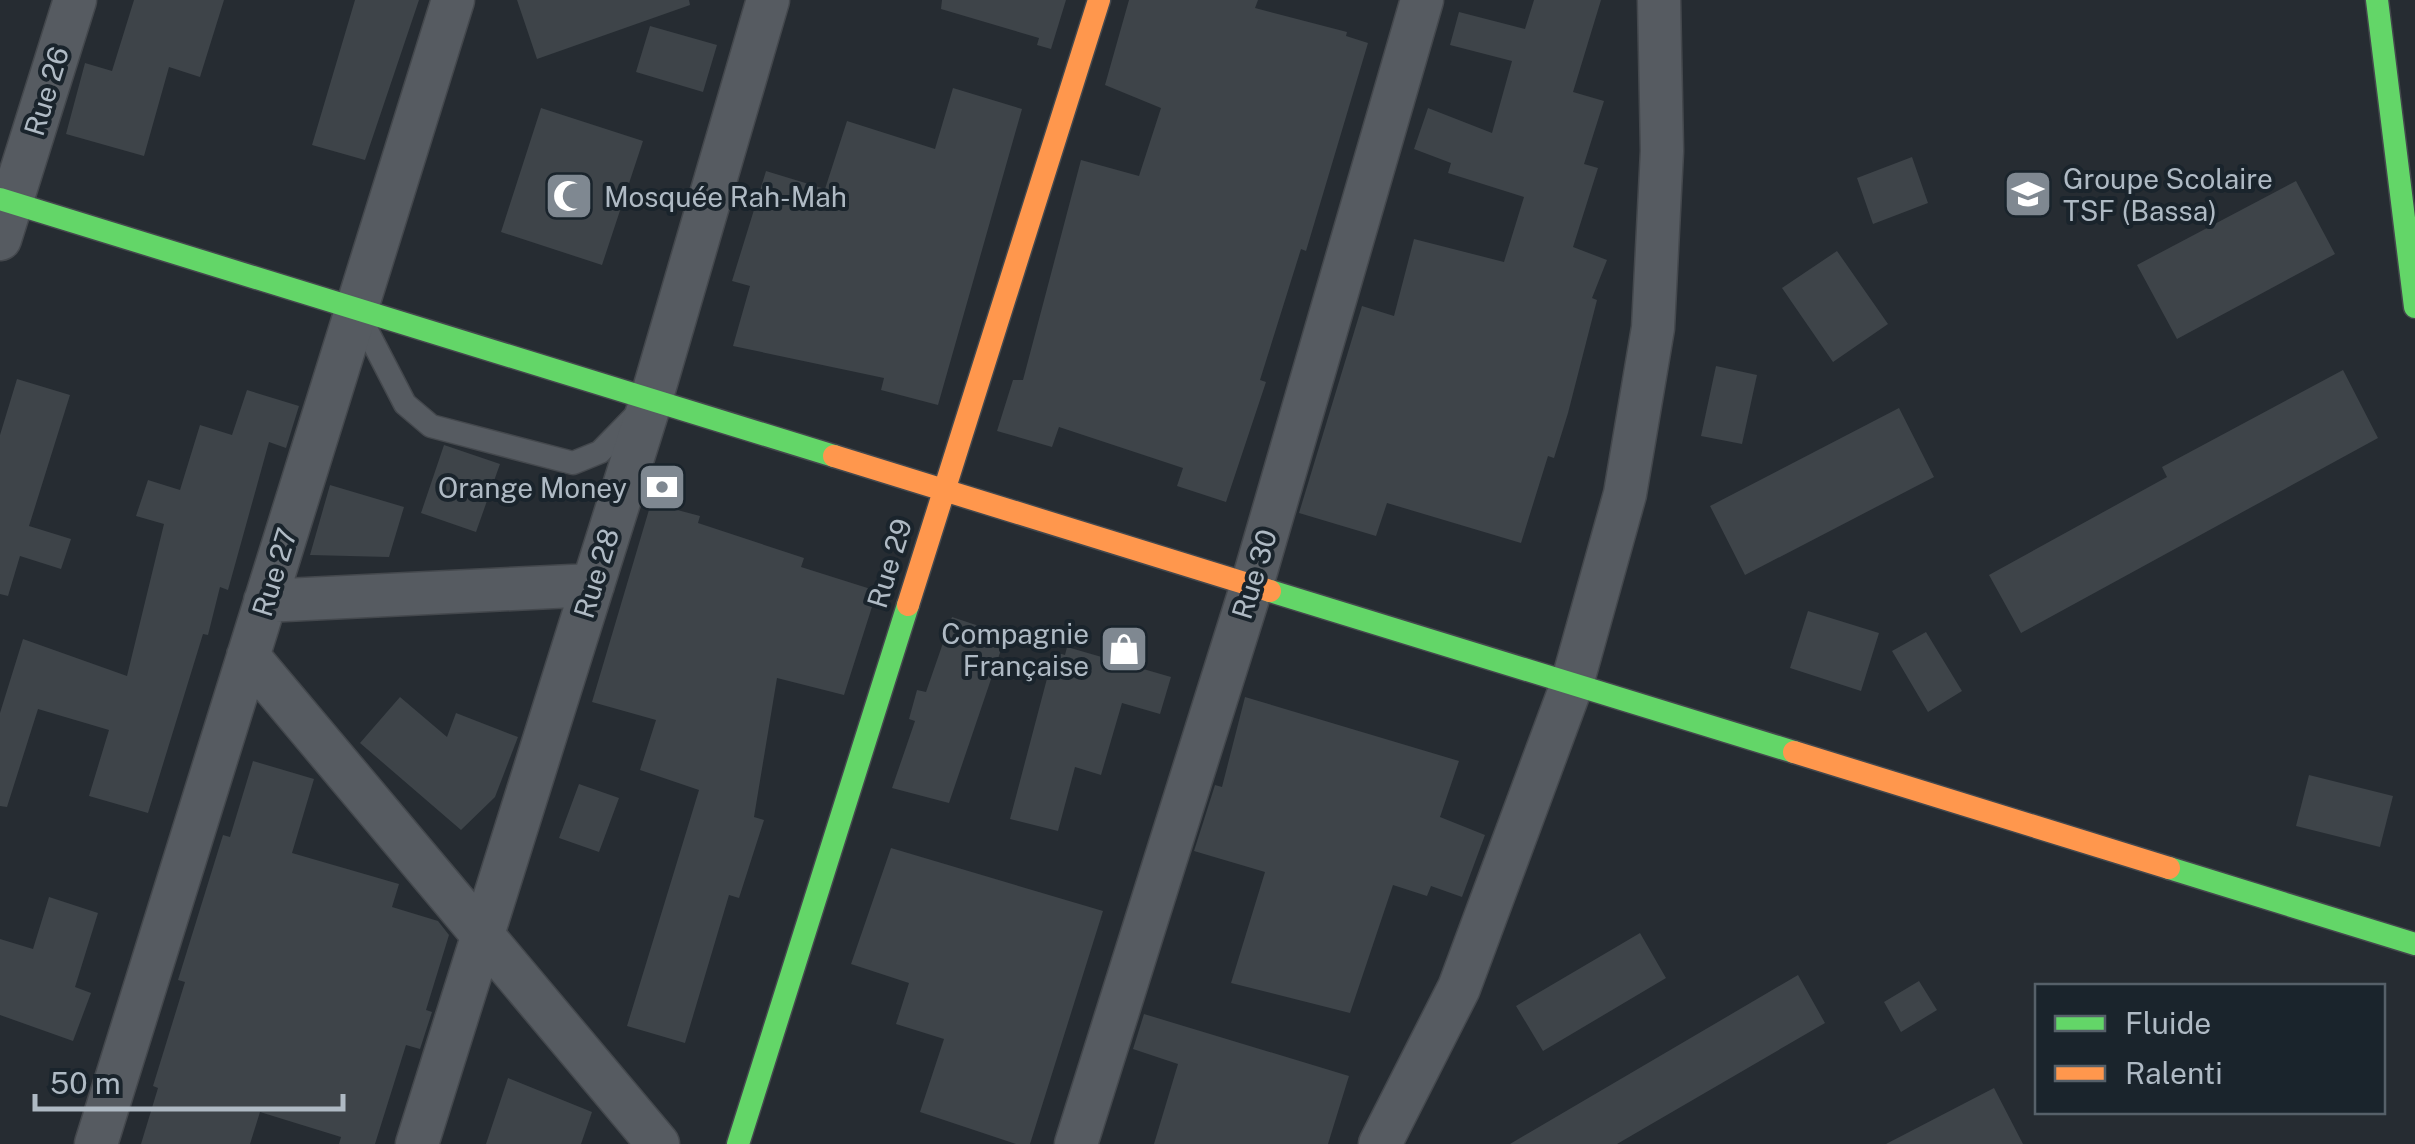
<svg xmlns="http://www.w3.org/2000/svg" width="2415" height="1144" viewBox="0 0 2415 1144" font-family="'Public Sans',sans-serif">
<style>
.building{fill:#3e4449}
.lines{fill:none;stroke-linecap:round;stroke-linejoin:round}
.lane-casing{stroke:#44484d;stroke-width:25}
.street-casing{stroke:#44484d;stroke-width:45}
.fast-casing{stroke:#44484d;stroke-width:25}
.slow-casing{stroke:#44484d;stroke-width:25}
.lane{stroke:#565b61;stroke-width:22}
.street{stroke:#565b61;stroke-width:42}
.fast{stroke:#63d668;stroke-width:22}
.slow{stroke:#ff974d;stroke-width:22}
.labels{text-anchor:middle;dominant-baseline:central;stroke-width:8;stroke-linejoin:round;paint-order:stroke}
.street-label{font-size:28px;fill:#afbac4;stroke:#1a242c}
.poi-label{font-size:28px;fill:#afbac4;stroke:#1a242c;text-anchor:start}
</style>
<rect width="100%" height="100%" fill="#262c32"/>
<path class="building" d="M134 0H224L200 77 169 67 144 156 66 134 85 63 112 71Z
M355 0H419L365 160 312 145Z
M517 0H689L690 5 537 59Z
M942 0H1066L1051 49 1037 45 1039 38 941 9Z
M1129 0H1258L1255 8 1347 32 1346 36 1368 43 1306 251 1301 249 1260 380 1266 382 1226 502 1177 486 1183 468 1059 427 1052 447 997 431 1013 380H1023L1081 160 1139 176 1161 108 1105 85Z
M1534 0H1601L1573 92 1604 101 1584 164 1598 168 1573 247 1607 260 1592 298 1597 300 1568 413 1554 458 1548 456 1521 543 1387 503 1376 536 1299 513 1362 306 1394 316 1414 239 1504 262 1524 197 1448 173 1451 163 1414 149 1428 108 1492 133 1512 61 1450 45 1459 12 1525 29Z
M650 26 717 45 703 92 636 72Z
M953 88 1022 109 938 405 881 390 884 378 733 346 750 286 732 281 766 171 825 189 847 121 935 149Z
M541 108 643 141 602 265 501 232Z
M1912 157 1928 203 1873 224 1857 178Z
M2296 181 2335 254 2177 339 2137 265Z
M1837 251 1888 324 1833 362 1782 288Z
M1716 366 1757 375 1742 444 1701 436Z
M2343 370 2378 438 2021 633 1989 575 2167 477 2162 467Z
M17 379 70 395 29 526 71 539 61 569 20 556 8 596 0 594V435Z
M247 390 299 406 286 448 269 442 228 590 220 587 208 635 203 634 148 813 89 796 109 730 38 709 7 807 0 806V713L23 639 127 676 164 524 136 516 148 480 180 490 200 425 232 435Z
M1899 408 1934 477 1745 575 1710 506Z
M444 445 500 464 476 532 421 513Z
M330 485 404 507 389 557 310 555Z
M651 503 700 516 698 523 804 558 801 567 877 591 844 695 777 678 754 817 764 820 739 898 729 895 685 1043 627 1026 699 790 640 770 656 720 592 702Z
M1808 611 1879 633 1861 691 1790 668Z
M952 617 1006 635 949 803 892 788 915 721 909 719 917 690 926 692Z
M1926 632 1962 691 1928 712 1892 651Z
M1067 647 1171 677 1160 714 1122 703 1101 775 1075 767 1058 831 1010 819 1054 652 1065 655Z
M400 697 447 737 456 713 518 737 495 797 461 830 360 743Z
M1245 697 1459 761 1440 817 1485 835 1462 897 1431 886 1427 896 1393 885 1350 1013 1231 983 1265 872 1194 851 1215 785 1222 787Z
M253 761 314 779 292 853 399 884 392 907 438 921 449 935 426 1010 432 1012 420 1049 406 1045 375 1144H339L341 1137 260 1112 250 1144H141L158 1088 153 1086 185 982 178 980 223 835 230 837Z
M2309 775 2393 796 2380 847 2296 826Z
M579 784 619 798 599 852 559 838Z
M891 848 1103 911 1030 1144H1016L920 1112 944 1039 896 1024 909 983 851 964Z
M49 897 98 913 75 987 91 993 73 1041 0 1015V939L33 949Z
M1640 933 1666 978 1543 1051 1516 1006Z
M1798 975 1825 1023 1617 1144H1510Z
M1919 981 1937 1010 1901 1032 1884 1002Z
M1144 1014 1349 1076 1328 1144H1154L1178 1064 1133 1049Z
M508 1078 592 1112 581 1144H486Z
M1994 1088 2023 1144H1886Z"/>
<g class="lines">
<g class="lane-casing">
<path id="lane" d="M360 317 405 404 431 426 573 463 600 452 638 413"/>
</g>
<g class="street-casing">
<path id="street" d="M0 239 75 0
M265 601 593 585
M248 656 658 1144
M96 1144 453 0
M417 1144 651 400 768 0
M1076 1144 1252 585 1422 0
M1380 1144 1459 988 1572 684 1625 494 1653 328 1662 151 1659 0"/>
</g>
<g class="fast-casing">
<path id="fast" d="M2377 0 2415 307
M0 199 834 456
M1270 591 1794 752
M2169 868 2415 944
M738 1144 908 605"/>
</g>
<g class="slow-casing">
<path id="slow" d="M834 456 1270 591
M908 605 1099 0
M1794 752 2169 868"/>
</g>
<use href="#lane" class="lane"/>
<use href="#street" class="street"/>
<use href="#fast" class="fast"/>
<use href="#slow" class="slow"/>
</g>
<defs>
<g id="school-square" transform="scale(2.5)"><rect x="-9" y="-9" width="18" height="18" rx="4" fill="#7f8891" stroke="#1a242c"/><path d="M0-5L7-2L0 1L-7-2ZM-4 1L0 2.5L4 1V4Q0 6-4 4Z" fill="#fff"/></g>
<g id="mosque-square" transform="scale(2.5)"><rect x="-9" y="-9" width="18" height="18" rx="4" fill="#7f8891" stroke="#1a242c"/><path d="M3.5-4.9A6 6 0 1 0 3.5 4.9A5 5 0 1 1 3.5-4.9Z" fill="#fff"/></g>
<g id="bank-square" transform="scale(2.5)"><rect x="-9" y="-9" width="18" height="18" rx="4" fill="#7f8891" stroke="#1a242c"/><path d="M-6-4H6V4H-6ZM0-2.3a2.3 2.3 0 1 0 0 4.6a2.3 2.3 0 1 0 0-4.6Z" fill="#fff"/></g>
<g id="shop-square" transform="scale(2.5)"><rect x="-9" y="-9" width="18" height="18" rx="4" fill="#7f8891" stroke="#1a242c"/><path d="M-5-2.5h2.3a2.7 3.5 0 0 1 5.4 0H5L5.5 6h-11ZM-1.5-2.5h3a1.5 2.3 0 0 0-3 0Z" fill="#fff"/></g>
</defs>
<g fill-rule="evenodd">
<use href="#school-square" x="2028" y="194"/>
<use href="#mosque-square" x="569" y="196"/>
<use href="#bank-square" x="662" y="487"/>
<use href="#shop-square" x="1124" y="649"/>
</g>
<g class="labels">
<g class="street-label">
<text transform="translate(46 91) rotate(-73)">Rue 26</text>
<text transform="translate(889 563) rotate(-73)">Rue 29</text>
<text transform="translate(274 572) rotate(-73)">Rue 27</text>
<text transform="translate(596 573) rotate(-73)">Rue 28</text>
<text transform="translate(1254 574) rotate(-73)">Rue 30</text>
</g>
<g class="poi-label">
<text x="2063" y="178">Groupe Scolaire<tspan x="2063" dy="32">TSF (Bassa)</tspan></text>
<text x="604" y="196">Mosquée Rah-Mah</text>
<text x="627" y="487" text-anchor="end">Orange Money</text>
<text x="1089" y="633" text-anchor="end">Compagnie<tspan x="1089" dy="32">Française</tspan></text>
</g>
</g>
<rect x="2035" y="984" width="350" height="130" fill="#1a242c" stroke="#566069" stroke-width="2.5"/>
<rect x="2055" y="1016" width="50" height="15" fill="#63d668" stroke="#566069" stroke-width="2.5"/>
<text x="2125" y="1034" font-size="30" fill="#afbac4">Fluide</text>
<rect x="2055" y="1066" width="50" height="15" fill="#ff974d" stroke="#566069" stroke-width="2.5"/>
<text x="2125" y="1084" font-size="30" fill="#afbac4">Ralenti</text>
<path d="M35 1094v15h308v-15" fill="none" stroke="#afbac4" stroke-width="5"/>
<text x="50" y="1094" font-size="30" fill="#afbac4" stroke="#1a242c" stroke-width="8" paint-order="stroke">50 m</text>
</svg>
